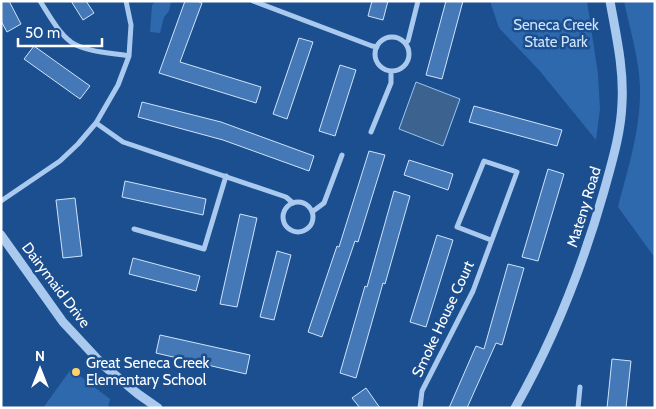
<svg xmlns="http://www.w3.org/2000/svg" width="656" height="409" viewBox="0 0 656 409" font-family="Cabin,sans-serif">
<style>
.green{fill:#2e69ad}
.water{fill:#3c6290;stroke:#9cc4f0}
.building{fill:#4478b7;stroke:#cfe3fa}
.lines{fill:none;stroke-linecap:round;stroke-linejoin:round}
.minor{stroke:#a9c9ee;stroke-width:5}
.tertiary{stroke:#a9c9ee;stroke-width:9}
.poi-dot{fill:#ffd166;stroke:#1b4f8f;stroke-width:2}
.labels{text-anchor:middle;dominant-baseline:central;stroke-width:5;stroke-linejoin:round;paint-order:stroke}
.park-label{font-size:15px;fill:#cfe3fa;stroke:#1b4f8f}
.street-label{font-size:15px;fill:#fff;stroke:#1b4f8f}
.poi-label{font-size:15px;fill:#fff;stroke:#1b4f8f;text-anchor:start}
</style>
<rect width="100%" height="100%" fill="#1b4f8f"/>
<path class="green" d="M156 1 171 2 169 11 164 17 160 33 150 32 152 5Z
M490 1H587L598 74 600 109 596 140 539 70 499 28Z
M624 1H655V258L618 207C628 168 641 129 640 87 639 58 630 30 624 1Z
M71 369 110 399 108 408H43Z"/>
<path class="water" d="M416 82 460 99 443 146 399 129Z"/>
<path class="building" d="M1 1H9L21 24 7 32 1 21Z
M71 1H86L94 13 83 20Z
M185 1H197L202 3 180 62 261 87 256 103 159 73Z
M372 1H388L383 20 368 16Z
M446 1H463L442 79 426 75Z
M299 38 313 42 287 119 273 114Z
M34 46 90 86 80 99 24 59Z
M340 65 356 70 335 136 319 131Z
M142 102 221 122 314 156 309 171 223 140 138 117Z
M474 106 562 130 557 146 469 122Z
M369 151 385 155 358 242 355 241 322 337 308 332 337 246 339 247Z
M409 160 453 174 448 190 404 175Z
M548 169 564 174 538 261 522 257Z
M125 181 206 199 203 215 122 197Z
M394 191 410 196 385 284 383 283 356 378 340 373 365 286 367 287Z
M75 198 82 256 63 258 56 200Z
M240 214 257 218 237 307 220 304Z
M437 235 453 240 426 327 410 322Z
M277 251 291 255 274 320 260 317Z
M133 258 200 276 196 291 129 274Z
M508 264 524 268 502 345 496 343 467 408H449L476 346 484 349Z
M160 335 250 355 246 374 156 353Z
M612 359 631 361 626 408H607Z
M366 388 380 408H360L352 398Z"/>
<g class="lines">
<path class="minor" d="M40 1C49 15 58 32 71 42 85 52 112 53 129 56
M253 1 372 46 377 47
M375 54a17 17 0 1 1 34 0a17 17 0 1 1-34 0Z
M405 43 408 41 418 1
M96 123 123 142 286 197 293 203
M371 132 391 83V71
M1 201 60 161 78 144 96 123 118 85 129 56 131 25 126 1
M283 217a15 15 0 1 1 30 0a15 15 0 1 1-30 0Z
M312 212 324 203 342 155
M134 229 204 249 226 176
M420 408 422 391 473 291 517 172 484 161 457 227 491 240
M578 408 580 387"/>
<path class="tertiary" d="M1 235 63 322 103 365 138 394 158 408
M515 408C553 341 583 265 604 191 612 162 621 133 622 103 624 68 616 35 610 1"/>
</g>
<circle class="poi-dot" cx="76" cy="372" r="5"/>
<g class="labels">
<g class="park-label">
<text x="556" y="25">Seneca Creek<tspan x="556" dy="17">State Park</tspan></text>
</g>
<g class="street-label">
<text transform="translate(584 207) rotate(-73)">Mateny Road</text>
<text transform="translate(56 285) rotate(53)">Dairymaid Drive</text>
<text transform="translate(443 319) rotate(-65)">Smoke House Court</text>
</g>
<g class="poi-label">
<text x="86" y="363">Great Seneca Creek<tspan x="86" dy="17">Elementary School</tspan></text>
</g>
</g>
<rect width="656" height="409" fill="none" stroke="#ffffff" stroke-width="5"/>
<g transform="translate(40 369)" stroke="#1b4f8f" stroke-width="4" paint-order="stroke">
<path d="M0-4L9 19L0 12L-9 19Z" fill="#ffffff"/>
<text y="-8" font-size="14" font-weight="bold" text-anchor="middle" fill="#ffffff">N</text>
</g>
<path d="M18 38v8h84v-8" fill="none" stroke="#ffffff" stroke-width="2.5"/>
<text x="25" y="38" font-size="15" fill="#ffffff" stroke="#1b4f8f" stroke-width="4" paint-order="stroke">50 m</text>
</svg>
